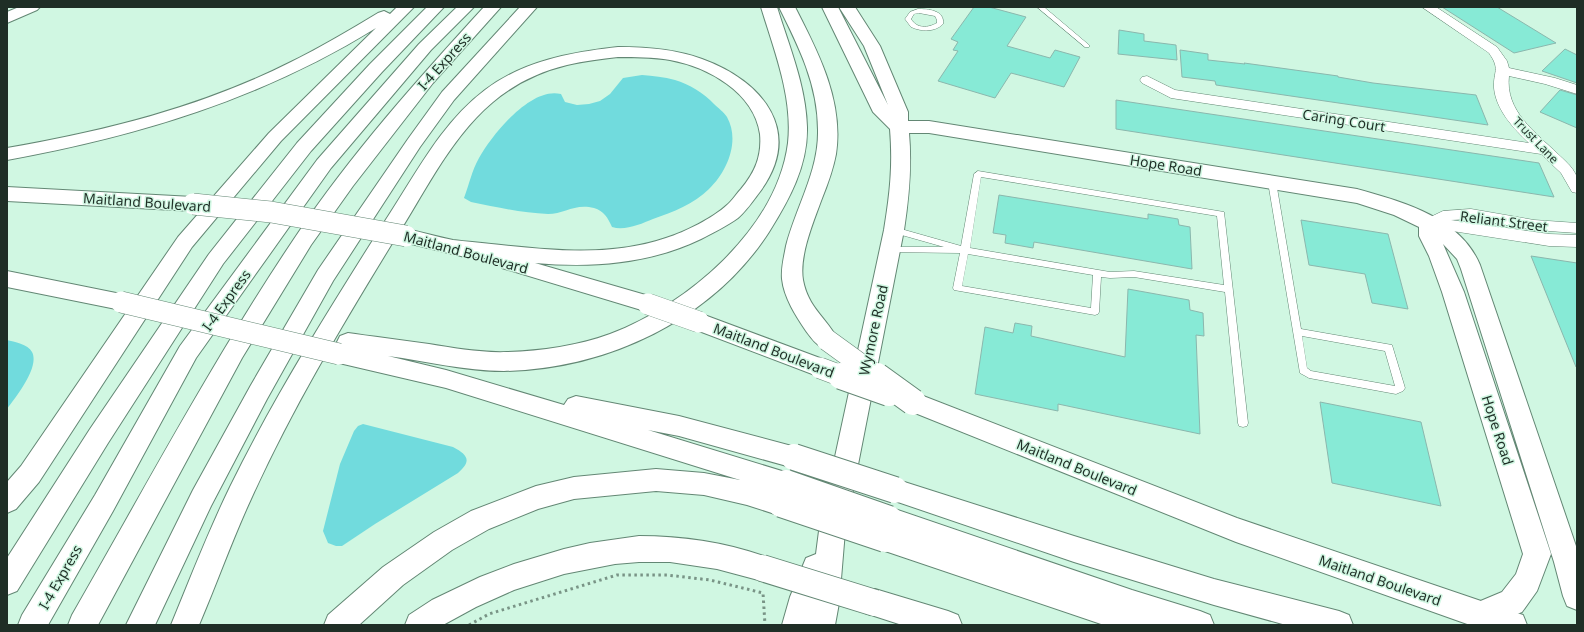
<svg xmlns="http://www.w3.org/2000/svg" width="1584" height="632" viewBox="0 0 1584 632" font-family="'Noto Sans',sans-serif">
<style>
.water{fill:#71dbdd}
.building{fill:#87ead6;stroke:#8bb7ad}
.lines{fill:none;stroke-linecap:round;stroke-linejoin:round}
.lane-casing{stroke:#638774;stroke-width:1}
.street-casing{stroke:#638774;stroke-width:1}
.secondary-casing{stroke:#638774;stroke-width:2}
.primary-casing{stroke:#638774;stroke-width:2}
.highway-casing{stroke:#638774;stroke-width:2}
.path{stroke:#799486;stroke-width:3;stroke-dasharray:2.5 3.5;stroke-linecap:butt}
.lane{fill:#fff;fill-rule:evenodd}
.street{fill:#fff;fill-rule:evenodd}
.secondary{fill:#fff;fill-rule:evenodd}
.primary{fill:#fff;fill-rule:evenodd}
.highway{fill:#fff;fill-rule:evenodd}
.highway-bridge-far1-casing{stroke:#638774;stroke-width:22;stroke-linecap:butt}
.highway-bridge-casing{stroke:#638774;stroke-width:28;stroke-linecap:butt}
.highway-bridge-far1{stroke:#fff;stroke-width:21}
.highway-bridge{stroke:#fff;stroke-width:26}
.labels{text-anchor:middle;dominant-baseline:central;stroke-width:3;stroke-linejoin:round;paint-order:stroke}
.far-street-label{font-size:12px;fill:#1f2e26;stroke:#d0f7e2}
.street-label{font-size:14px;fill:#1f2e26;stroke:#d0f7e2}
</style>
<rect width="100%" height="100%" fill="#d0f7e2"/>
<path class="water" d="M642 75C653 76 664 77 675 80 689 84 704 93 714 104 718 108 724 112 727 117 740 140 728 171 709 189 694 204 673 212 653 219 641 224 625 231 612 227 608 218 604 211 594 208 575 203 564 214 548 214 522 213 496 207 471 202L464 198C469 185 472 170 479 158 492 135 531 86 561 94L565 102 577 105 589 104 600 101 610 94 623 78Z
M7 340C14 342 28 344 32 352 40 367 16 397 7 409Z
M363 424 453 447C468 455 472 461 458 473L375 524 342 546H336L328 543 323 531 340 464 354 431 358 426Z"/>
<path class="building" d="M974 7H989L1026 17 1007 46 1050 58 1055 50 1080 57 1064 87 1011 73 995 98 938 81 958 51 953 50 958 42 951 39Z
M1442 7H1497L1556 43 1514 53Z
M1119 30 1144 34V41L1176 45 1177 60 1118 54Z
M1565 49 1577 55V83L1542 71Z
M1180 50 1208 54V60L1245 64 1244 63 1338 76V77L1373 83 1476 95 1488 125 1216 85 1215 81 1182 77Z
M1560 90 1577 95V128L1540 112Z
M1116 100 1539 163 1554 197 1116 129Z
M999 195 1148 219V214L1178 219 1179 225 1190 227 1192 269 1034 242 1033 248 1005 243 1006 235 993 233Z
M1301 220 1388 234 1408 309 1372 303 1365 274 1309 265Z
M1531 256 1577 263V367H1576Z
M1128 289 1189 300 1190 310 1203 313 1204 336 1196 335 1200 434 1058 404V411L975 394 985 327 1013 333 1015 323 1032 326 1031 336 1125 357Z
M1320 402 1421 422 1441 506 1332 483Z"/>
<g class="lines">
<g class="lane-casing">
<path id="lane" d="M1037 7H1044L1089 45V47H1085Z
M918 9C928 9 945 10 943 24 935 32 922 32 911 27L905 19 910 12ZM919 13 935 16 937 20V23C928 28 917 29 911 19L914 14Z
M978 171 1224 212 1248 423 1247 426 1243 427 1239 426 1238 423 1225 292 1134 277 1110 278 1101 277 1099 312 1098 314 1095 315 954 290 953 288 960 253 887 252 886 250 887 248 890 247H944L891 232 890 230 894 227 961 246 974 174ZM981 177 1217 216 1224 285 1134 271 1110 272 970 248ZM968 254 1093 275 1091 308 962 286Z
M1272 179 1276 182 1301 329 1392 345 1405 388 1403 391 1396 394 1309 378 1300 373 1268 182ZM1302 336 1385 351 1395 386 1311 371 1307 368Z"/>
</g>
<g class="street-casing">
<path id="street" d="M1422 7H1436L1497 47 1507 61 1509 68 1555 78 1577 85V94L1545 84 1509 76C1505 111 1535 132 1558 154 1564 160 1572 166 1576 175 1578 179 1577 187 1577 193L1572 192 1561 173 1541 154 1171 98 1142 83 1140 80 1142 77 1147 76 1175 90 1529 143C1514 129 1496 110 1494 88 1493 71 1501 70 1489 53Z
M1471 209 1534 220 1577 223V233L1534 230 1471 219 1451 220 1549 234 1577 235V247L1549 246 1433 228 1429 229 1424 228 1421 224 1424 220 1443 211Z"/>
</g>
<g class="secondary-casing">
<path id="secondary" d="M822 7H838L888 105 864 46 839 7H855L880 46 908 112V121H929L1357 189C1403 202 1460 217 1480 265L1577 549V610L1567 606 1563 596 1554 562 1461 269 1457 259 1443 244 1464 292 1551 554 1537 591 1522 612 1491 625H1471L1467 615 1471 605 1502 592 1516 574 1523 554 1442 292 1429 256 1419 236V227L1394 215 1357 203 929 133H909C912 166 909 197 904 230L845 531 839 603 835 625H782L790 597 806 558 816 554 819 531 884 230C890 193 893 166 890 129L873 112Z"/>
</g>
<g class="primary-casing">
<path id="primary" d="M1481 601 1523 615 1527 625H1471L1467 615 1471 605Z"/>
</g>
<g class="highway-casing">
<path id="highway" d="M19 7H40L37 10 7 23V12Z
M397 7H414L281 141 192 247 39 482 16 509 7 513V482L21 466 178 237 269 133 376 28C261 99 139 136 7 160V148C105 131 202 107 291 62 321 47 350 30 378 13L384 11 390 14Z
M427 7H444L382 72 311 151 223 264 108 443 17 591 7 595V558L90 429 209 254 297 143 370 64Z
M457 7H474L431 50 331 168 196 358 113 511 48 625H18L22 615 95 495 180 346 317 160 419 44Z
M484 7H501L433 83 353 186 311 245 242 358 98 625H68L72 615C145 488 214 358 296 236 351 154 418 79 484 7Z
M520 7H537L454 100 420 147 333 281 267 399 211 506 155 625H126L193 490 251 385 318 270 408 139 442 92Z
M761 7H777C789 46 806 86 807 127 808 166 789 200 769 232 712 320 607 369 504 371 465 371 426 361 388 356L446 370 564 405 568 399 576 396 679 416 803 449 806 457 803 465 794 468 679 436 648 430 795 475 799 483 795 491 786 494 790 496 794 504 790 512 781 516 747 505 704 495 656 491 574 499 538 509 489 529 452 550 403 585 359 625H324L328 615 383 567 434 532 471 511 536 486 574 477 656 469 704 473 740 480 446 388 339 363 331 360 328 354 331 348 338 345 337 342 340 336 348 333C375 337 402 340 429 344 454 348 481 353 507 352 541 351 577 346 610 334 687 305 777 229 788 143 793 97 774 50 761 7Z
M779 7H795C818 52 844 101 836 154 833 170 827 186 821 201 813 223 799 256 803 280 808 308 827 318 838 340L835 346C820 351 815 343 806 331 796 316 784 298 782 279 781 268 784 257 786 246 796 207 819 171 818 130 818 85 799 47 779 7Z
M618 47C647 47 675 49 702 59 763 81 805 132 759 193 753 201 746 211 738 218 727 226 713 233 701 239 649 264 593 268 535 263L656 298 659 304 656 310 648 312 502 268 499 263 500 260 469 256 465 257 399 241 396 237C344 322 292 408 251 499 232 540 217 583 199 625H171C190 579 208 532 230 487 275 395 330 308 385 221 415 176 440 124 485 90 523 61 572 52 618 47ZM618 57C636 57 653 57 670 60 708 67 754 92 760 134 762 156 755 172 741 189 736 194 733 200 727 205 713 218 685 232 666 238 613 256 556 251 501 245 485 243 469 242 453 240 437 237 422 232 406 229L400 231C445 158 476 87 567 65 584 61 601 59 618 57Z
M7 187 193 197 200 199 203 204 200 209 193 211 7 201Z
M7 271 121 294 129 296 132 302 129 308 121 310 7 287Z
M699 313 828 361 832 368 828 375 820 377 691 328 688 322 691 316Z
M913 392 1237 518 1481 601 1491 605 1495 615 1491 625H1470L1236 542 905 409 901 402 905 395Z
M895 479 1074 536 1214 579 1339 611 1349 615 1353 625H1286L1214 605 1074 562 886 498 882 490 886 482Z
M889 507 1132 590 1200 611 1210 615 1214 625H1104L885 551 876 548 872 539 876 530 881 528 876 519 880 510Z
M639 536C683 536 730 543 772 559L776 568 772 577 762 581 717 569 670 562H639L615 564 564 574 514 590 476 607 443 625H405L409 615 432 600 480 577 514 564 564 549 590 543Z
M875 589 948 611 958 615 962 625H902L865 613 861 603 865 593Z"/>
</g>
<path class="path" d="M469 625 489 614 617 575H667L710 580 763 593 765 625"/>
<use href="#lane" class="lane"/>
<use href="#street" class="street"/>
<use href="#secondary" class="secondary"/>
<use href="#primary" class="primary"/>
<use href="#highway" class="highway"/>
<g class="highway-bridge-far1-casing">
<path id="highway-bridge-far1" d="M193 204 271 212 406 236
M121 302 339 354
M648 304 699 322
M827 340 878 377
M820 368 844 377"/>
</g>
<g class="highway-bridge-casing">
<path id="highway-bridge" d="M841 376 889 393
M877 376 913 402
M794 457 895 490
M786 483 889 519
M781 504 885 539
M762 568 875 603"/>
</g>
<use href="#highway-bridge-far1" class="highway-bridge-far1"/>
<use href="#highway-bridge" class="highway-bridge"/>
</g>
<g class="labels">
<g class="far-street-label">
<text transform="translate(1536 140) rotate(46)">Trust Lane</text>
</g>
<g class="street-label">
<text transform="translate(444 61) rotate(-48)">I-4 Express</text>
<text transform="translate(1344 120) rotate(9)">Caring Court</text>
<text transform="translate(1166 165) rotate(9)">Hope Road</text>
<text transform="translate(147 202) rotate(4)">Maitland Boulevard</text>
<text transform="translate(1504 221) rotate(7)">Reliant Street</text>
<text transform="translate(466 252) rotate(15)">Maitland Boulevard</text>
<text transform="translate(226 300) rotate(-54)">I-4 Express</text>
<text transform="translate(873 330) rotate(-78)">Wymore Road</text>
<text transform="translate(774 350) rotate(21)">Maitland Boulevard</text>
<text transform="translate(1498 430) rotate(72)">Hope Road</text>
<text transform="translate(1077 467) rotate(22)">Maitland Boulevard</text>
<text transform="translate(60 577) rotate(-60)">I-4 Express</text>
<text transform="translate(1380 580) rotate(19)">Maitland Boulevard</text>
</g>
</g>
<rect width="1584" height="632" fill="none" stroke="#1f2e26" stroke-width="16"/>
</svg>
